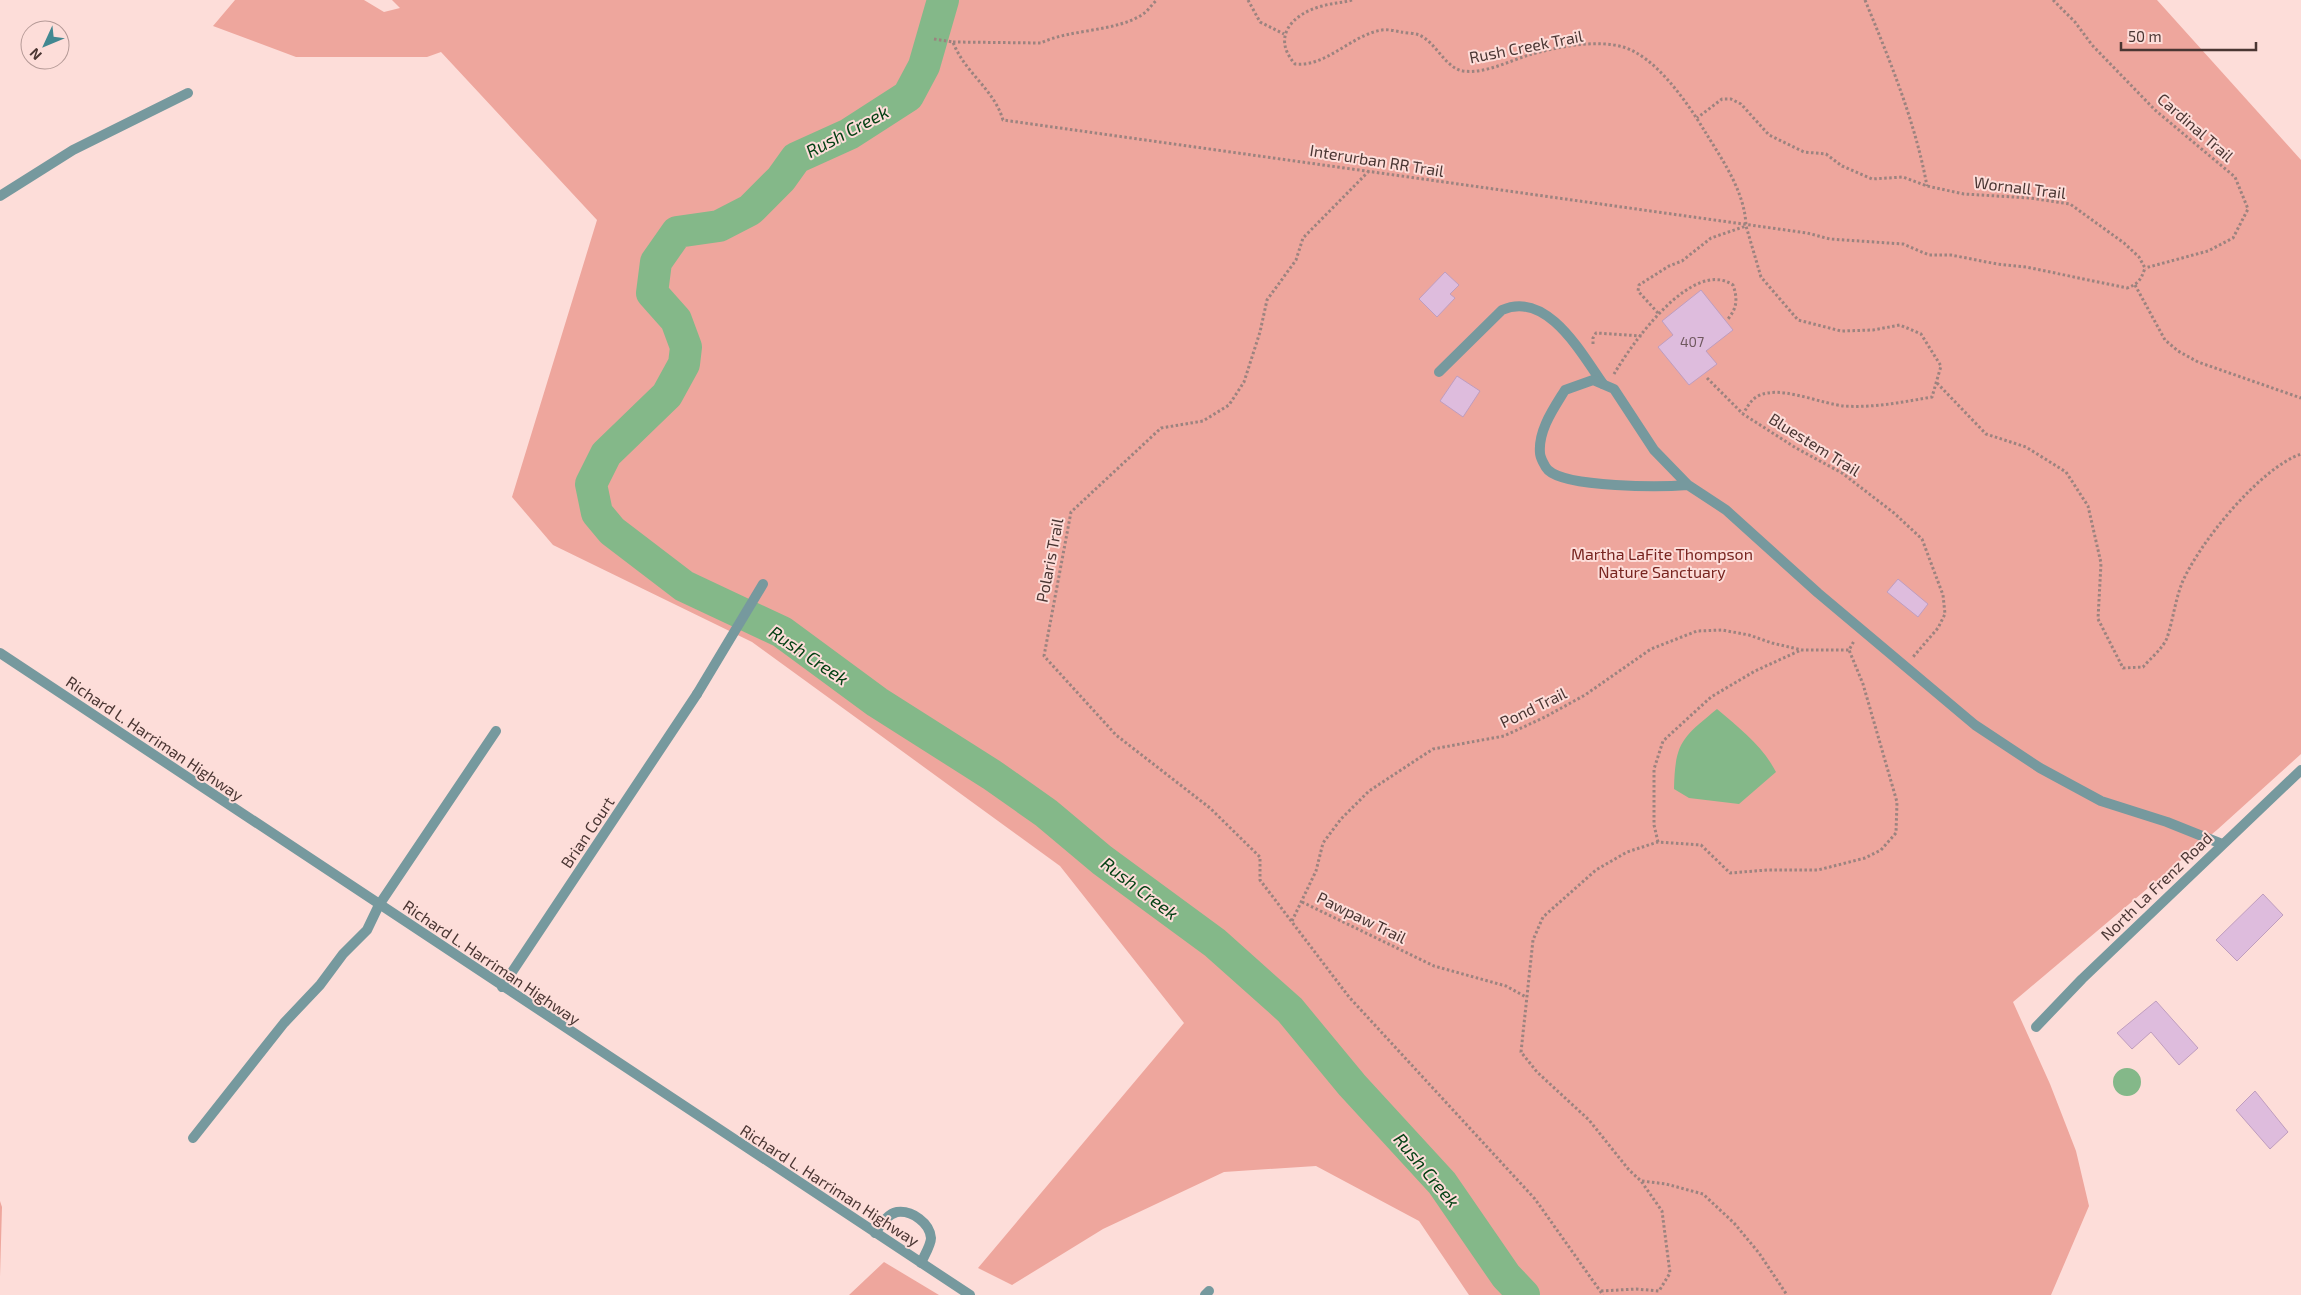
<svg xmlns="http://www.w3.org/2000/svg" width="2301" height="1295" viewBox="0 0 2301 1295" font-family="'Exo 2',sans-serif">
<style>
.green{fill:#eea69d}
.water{fill:#84b889}
.lines{fill:none;stroke-linecap:round;stroke-linejoin:round}
.river{stroke:#84b889;stroke-width:32}
.building{fill:#debcdd;stroke:#bf9dbe}
.path{stroke:#9c837f;stroke-width:3;stroke-dasharray:2.5 2.5;stroke-linecap:butt}
.service{stroke:#76999e;stroke-width:10}
.minor{stroke:#76999e;stroke-width:10}
.tertiary{stroke:#76999e;stroke-width:10}
.labels{text-anchor:middle;dominant-baseline:central;stroke-width:4;stroke-linejoin:round;paint-order:stroke}
.number-label{font-size:14px;fill:#6f585e}
.street-label{font-size:16px;fill:#4a3633;stroke:#fdddd9}
.park-label{font-size:16px;fill:#782520;stroke:#fdddd9}
.water-label{font-size:18px;font-style:italic;fill:#044114;stroke:#fdddd9}
</style>
<rect width="100%" height="100%" fill="#fdddd9"/>
<path class="green" d="M235 0H364L384 12 400 8 392 0H2157L2301 160V754L2218 829 2013 1002 2050 1084 2076 1151 2089 1206 2051 1295H1469L1419 1221 1316 1166 1224 1172 1103 1229 1012 1285 978 1268 1184 1023 1060 866 752 642 553 545 512 497 597 220 441 52 427 57H296L213 26Z
M0 1201 2 1207 0 1277Z
M884 1262 939 1295H849Z"/>
<path class="water" d="M1717 709C1739 728 1762 745 1776 772L1739 804 1689 798 1674 789C1675 742 1682 738 1717 709Z
M2113 1082a14 14 0 1 1 28 0a14 14 0 1 1-28 0Z"/>
<g class="lines">
<path class="river" d="M943 0 924 66 908 96 849 134 796 158 781 179 750 210 719 226 677 232 656 262 652 293 676 320 686 347 684 364 667 395 606 454 591 484 597 513 612 531 684 586 782 632 877 702 992 775 1046 813 1102 860 1215 943 1290 1010 1352 1085 1442 1183 1506 1276 1524 1295"/>
</g>
<path class="building" d="M1445 272 1459 285 1450 294 1455 298 1437 317 1419 299Z
M1701 290 1733 330 1706 351 1717 364 1689 385 1658 347 1673 335 1662 321Z
M1457 376 1480 391 1463 417 1440 401Z
M1898 579 1928 604 1918 617 1887 592Z
M2263 894 2283 915 2237 961 2216 940Z
M2156 1001 2198 1048 2179 1065 2151 1032 2132 1049 2117 1033Z
M2255 1091 2288 1132 2270 1149 2236 1110Z"/>
<g class="lines">
<path class="path" d="M1248 0 1260 22 1284 34
M1352 0C1342 3 1332 3 1322 6 1292 14 1271 37 1295 64 1327 67 1351 35 1382 30 1388 29 1395 31 1401 32 1406 33 1414 33 1419 35 1436 42 1445 68 1463 71 1485 74 1509 61 1529 55 1557 47 1595 39 1623 47 1655 56 1687 102 1704 130 1721 158 1745 191 1746 226
M1865 0C1890 61 1915 121 1927 186
M2053 0 2075 22 2092 45 2155 110 2235 177 2248 209 2233 238 2208 251 2145 268
M934 39 953 42C964 72 994 89 1003 120L1807 233 1830 239 1903 244 1929 255H1951L1997 264 2026 267 2127 288C2138 284 2141 280 2145 268L2139 257 2124 243 2070 204 2030 198 1964 194 1927 186 1903 177 1872 179 1842 166 1826 154 1804 152 1769 135 1741 104 1731 99H1722L1697 118
M953 42 1041 43C1069 29 1117 32 1143 14 1148 11 1152 4 1157 0
M1369 171 1303 238 1296 260 1267 300 1260 332 1244 382 1229 405 1203 421 1161 428 1071 512 1044 656 1116 735 1210 808 1260 857V880L1349 997 1535 1199 1603 1295
M2135 285 2165 340 2178 351 2198 362 2301 398
M1658 313 1638 291 1639 285 1669 266 1682 261 1711 238 1746 226 1761 277 1798 320 1841 331 1873 330 1900 325 1921 334 1941 366 1932 397C1903 402 1874 408 1844 406 1824 404 1788 389 1768 393 1754 395 1750 402 1743 414
M1593 344V338L1596 333 1642 336
M1614 374C1631 345 1692 257 1733 285 1738 299 1737 309 1727 320
M1707 378 1743 414 1796 448 1842 473 1894 513 1922 539 1943 595 1945 614 1938 628 1913 657
M1937 383 1986 434 2026 447 2066 472 2088 506 2101 563 2098 619 2123 668 2143 667C2150 659 2163 648 2167 638 2173 620 2175 601 2182 583 2199 543 2260 468 2301 454
M1658 842 1654 825V769L1663 741 1711 697 1755 671 1801 650
M1302 902 1434 966 1506 986 1526 997
M1292 921 1316 871 1323 843 1341 819 1369 791 1433 749 1504 736 1545 717 1585 695 1651 649 1697 631 1722 630 1749 635 1772 643 1802 650H1849
M1642 1181 1666 1184 1703 1194 1734 1223 1759 1253 1787 1295
M1601 1291 1636 1289 1659 1291 1670 1273 1662 1211 1641 1181 1629 1170 1589 1120 1537 1072 1521 1052 1533 940 1543 917 1596 870 1627 852 1658 842 1701 845 1730 873 1767 870H1818L1865 858 1881 850 1896 833 1897 802 1863 684 1849 650 1854 641"/>
<path class="service" d="M0 196 73 150 188 93
M1439 372 1502 310C1547 290 1581 353 1603 384
M697 694 763 584
M193 1138 284 1023 320 985 343 954 367 930 379 905 496 731
M875 1233C881 1225 887 1214 897 1212 912 1210 930 1223 931 1238 931 1245 924 1256 921 1263
M1205 1295 1209 1291"/>
<path class="minor" d="M1688 485C1662 487 1567 488 1548 470 1545 467 1540 457 1540 453 1538 430 1554 408 1565 390L1593 380 1614 389 1654 450 1688 485 1726 510 1818 593 1975 725 2040 768 2101 801 2167 822 2222 844
M502 987 697 694
M2036 1027 2082 979 2301 770"/>
<path class="tertiary" d="M0 653 970 1295"/>
</g>
<g class="labels">
<g class="number-label">
<text x="1692" y="341">407</text>
</g>
<g class="street-label">
<text transform="translate(1526 46) rotate(-11)">Rush Creek Trail</text>
<text transform="translate(2196 127) rotate(41)">Cardinal Trail</text>
<text transform="translate(1377 160) rotate(9)">Interurban RR Trail</text>
<text transform="translate(2020 187) rotate(7)">Wornall Trail</text>
<text transform="translate(1815 444) rotate(32)">Bluestem Trail</text>
<text transform="translate(1049 560) rotate(-79)">Polaris Trail</text>
<text transform="translate(1533 707) rotate(-26)">Pond Trail</text>
<text transform="translate(155 738) rotate(34)">Richard L. Harriman Highway</text>
<text transform="translate(587 832) rotate(-56)">Brian Court</text>
<text transform="translate(2156 886) rotate(-44)">North La Frenz Road</text>
<text transform="translate(1362 917) rotate(26)">Pawpaw Trail</text>
<text transform="translate(492 962) rotate(34)">Richard L. Harriman Highway</text>
<text transform="translate(830 1185) rotate(33)">Richard L. Harriman Highway</text>
</g>
<g class="park-label">
<text x="1662" y="553">Martha LaFite Thompson<tspan x="1662" dy="18">Nature Sanctuary</tspan></text>
</g>
<g class="water-label">
<text transform="translate(847 131) rotate(-28)">Rush Creek</text>
<text transform="translate(809 655) rotate(34)">Rush Creek</text>
<text transform="translate(1140 888) rotate(37)">Rush Creek</text>
<text transform="translate(1427 1170) rotate(50)">Rush Creek</text>
</g>
</g>
<g transform="translate(45 45) rotate(226)"><circle r="24" fill="#fdddd9" stroke="#b59a97"/>
<path d="M0-4L9 19L0 12L-9 19Z" fill="#428891"/>
<text y="-8" font-size="14" font-weight="bold" text-anchor="middle" fill="#4a3633">N</text>
</g>
<path d="M2121 42v8h135v-8" fill="none" stroke="#4a3633" stroke-width="2.5"/>
<text x="2128" y="42" font-size="15" fill="#4a3633" stroke="#fdddd9" stroke-width="4" paint-order="stroke">50 m</text>
</svg>
